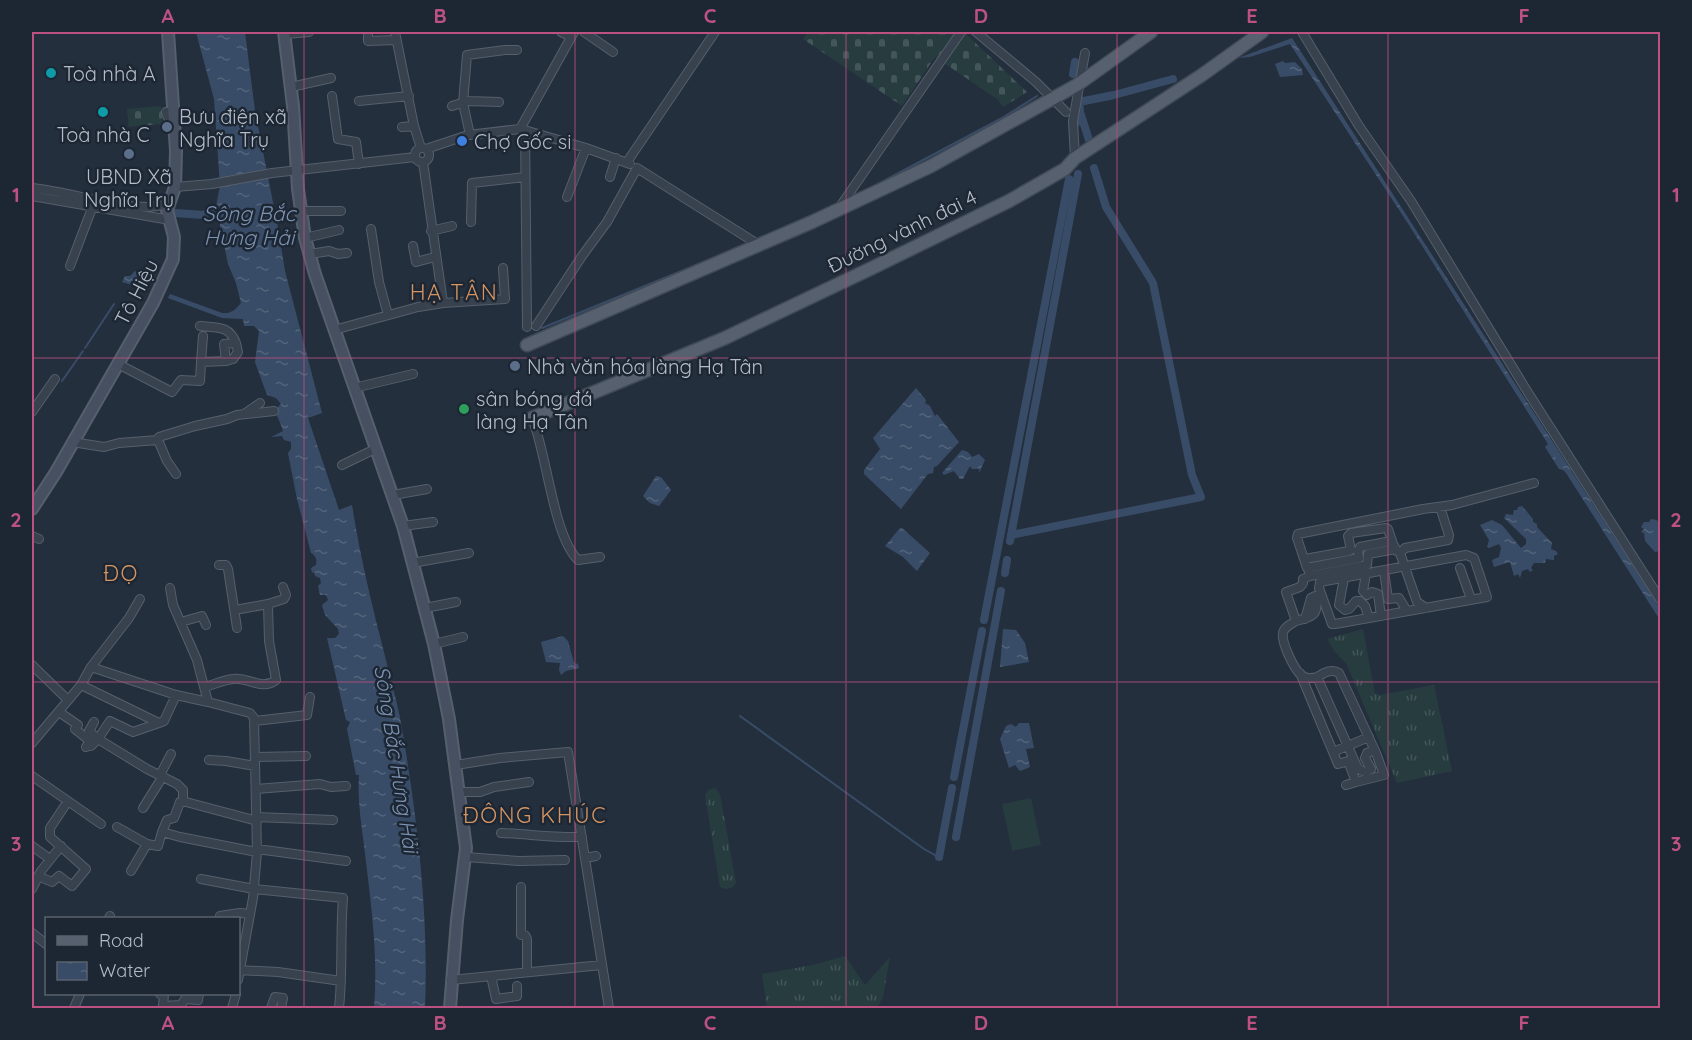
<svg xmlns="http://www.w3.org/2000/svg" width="1692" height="1040" viewBox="0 0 1692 1040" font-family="Quicksand,sans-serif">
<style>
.grass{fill:url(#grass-tufts)}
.cemetery{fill:url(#cemetery-stones)}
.pitch{fill:#263c3f}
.water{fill:url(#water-ripples)}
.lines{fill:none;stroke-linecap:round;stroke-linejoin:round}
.stream{stroke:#394c67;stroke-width:2}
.canal{stroke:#394c67;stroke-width:8}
.street-casing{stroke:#565f6c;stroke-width:10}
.secondary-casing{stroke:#565f6c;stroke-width:14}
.primary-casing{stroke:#414a57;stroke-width:15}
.street{stroke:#38414e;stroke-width:8}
.secondary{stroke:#465061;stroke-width:10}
.primary{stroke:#56606e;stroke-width:12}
.grid{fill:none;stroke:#bd5182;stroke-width:1.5;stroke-opacity:0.55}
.culture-dot{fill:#0f9aa8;stroke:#1d2633;stroke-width:2}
.service-dot{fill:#5c6f8a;stroke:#1d2633;stroke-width:2}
.shop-dot{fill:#3f7fe0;stroke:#1d2633;stroke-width:2}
.leisure-dot{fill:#2e9e5b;stroke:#1d2633;stroke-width:2}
.labels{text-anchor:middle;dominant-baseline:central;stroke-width:5;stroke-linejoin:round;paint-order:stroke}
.poi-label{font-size:20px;fill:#b4bcc9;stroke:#1d2633;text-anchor:start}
.street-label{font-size:20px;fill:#b4bcc9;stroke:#1d2633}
.water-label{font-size:21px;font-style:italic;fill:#7c92b1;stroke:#1d2633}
.quarter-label{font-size:22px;letter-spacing:1.5px;fill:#d59563;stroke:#1d2633}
.neatline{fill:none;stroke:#bd5182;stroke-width:2}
.grid-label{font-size:20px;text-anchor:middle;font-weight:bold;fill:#bd5182}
</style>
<defs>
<pattern id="grass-tufts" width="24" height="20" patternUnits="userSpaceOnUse" patternTransform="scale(1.5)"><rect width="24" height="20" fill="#263c3f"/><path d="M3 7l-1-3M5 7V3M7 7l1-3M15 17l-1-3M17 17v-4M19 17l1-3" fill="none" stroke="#435659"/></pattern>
<pattern id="cemetery-stones" width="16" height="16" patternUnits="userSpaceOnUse" patternTransform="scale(1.5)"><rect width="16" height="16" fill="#263c3f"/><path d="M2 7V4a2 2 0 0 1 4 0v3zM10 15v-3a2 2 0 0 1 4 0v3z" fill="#435659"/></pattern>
<pattern id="water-ripples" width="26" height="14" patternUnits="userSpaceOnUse" patternTransform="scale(1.5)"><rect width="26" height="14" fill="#394c67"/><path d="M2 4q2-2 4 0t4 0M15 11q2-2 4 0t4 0" fill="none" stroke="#53647b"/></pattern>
</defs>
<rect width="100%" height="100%" fill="#242f3e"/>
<path class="grass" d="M1363 629 1375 694 1380 695 1434 685 1452 771 1397 783 1346 663 1335 652 1327 639Z
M715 788 720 794 736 883 733 887 726 889 720 887 705 795 708 790Z
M845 956 865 985 890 957 883 997 878 1006 880 1008H767L762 974 813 965Z"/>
<path class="cemetery" d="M808 32H964L1027 92 1003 107 997 99 935 57 902 106 803 39Z
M161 106 163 124 129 127 127 109Z"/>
<path class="pitch" d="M1031 798 1041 845 1012 851 1002 804Z"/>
<path class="water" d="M196 32H245L255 111 278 228 285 271 322 413 308 418 339 510 352 505C360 556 372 606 385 656 390 678 397 701 401 723 417 816 429 913 425 1008H374C378 959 372 911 366 862 363 833 357 805 359 775H356L347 729 350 722 346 720 327 638H335L339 634 338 629 325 615 322 605 328 600 326 595H320L318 586 321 583 320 578 315 576 314 572 312 573 311 568 316 565C317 559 316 556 311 553L297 499 288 453 291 449V442L284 440 282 436 271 437 283 431C281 421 271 412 281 404L276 398 267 395 255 362 259 331 254 326H244L243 319 222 318 168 298 170 294 222 313C231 314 235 310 241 303L236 283 228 264 219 220 216 206 220 186 214 99Z
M1292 38 1660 608V620L1566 473 1563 470 1559 469 1545 447 1548 444 1407 222 1290 44 1250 57 1238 58Z
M1283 61 1285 63 1295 62 1302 69 1303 75 1280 77 1275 64Z
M135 271 149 279V288L146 289 122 282 125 276H130Z
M916 388 926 400 925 403 930 406 935 416 937 414 959 442 937 466 934 467 933 473 928 474 901 509 864 474V470L880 449 873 438Z
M962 450 968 452 972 457 979 454 985 460 979 473V469H972L970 466 963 479H960L954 471 944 475 942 473Z
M656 476 661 477 671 490 659 506 650 503 643 496Z
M1522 506 1533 519V522L1537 524V527L1552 543 1551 549 1556 551 1558 554 1554 556V560L1546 559 1545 563H1534L1531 568 1533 570 1530 572 1528 569 1522 571 1520 578 1518 574 1514 576 1510 562 1494 567 1492 560 1499 557 1501 548 1499 544 1489 548 1487 547 1489 540 1480 525 1492 520 1502 525 1521 548 1526 544V539L1504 518 1506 514 1513 515 1514 510H1517L1518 507Z
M1651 519 1657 520 1660 527V551L1655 552 1645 541 1644 533 1641 532 1644 529 1641 527 1644 522H1649Z
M900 528H902L930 553 917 571 903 557 885 546Z
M1003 629 1016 630 1025 643 1029 662 1000 667Z
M563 636 568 641 574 663 578 664 579 668 566 671 561 675 559 670 560 663 546 662 541 642Z
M1019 723H1029L1034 748 1026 749 1030 767 1020 771 1015 765 1009 768 1000 739 1006 726 1011 724 1016 727Z"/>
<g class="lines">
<path class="stream" d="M878 184 1002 118 1037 96
M542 328 706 261
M85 348 114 304
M62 381 83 351
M740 716 924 849 942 859"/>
<path class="canal" d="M1073 74 1075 62
M1079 102 1114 95 1173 79
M1080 112 1090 143
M1076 123 1077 118 1080 112 1079 98
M175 213 204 215 210 210 225 209
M1011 535 1201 497 1192 475 1153 283 1106 207 1094 168
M1010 541 1078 174
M1005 573 1007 560
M984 620 1069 179
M954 777 982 631
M956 837 1001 591
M939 857 952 788"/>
<g class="street-casing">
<path id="street" d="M368 32V41L396 40
M395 32 414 126 421 148
M561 32 571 37
M584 32 613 52
M976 32 1036 82 1066 112
M1302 32 1359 126 1411 201 1527 391 1660 599
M285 34 309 32
M291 87 331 78
M332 96 338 139 356 142 359 164
M359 101 409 96
M452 106 468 101 499 102
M166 112 169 120
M402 127 414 126
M521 129 586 148 630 164
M525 130 527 327
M470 135 463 103 467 55 505 50H517
M415 155a7 7 0 1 1 14 0a7 7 0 1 1-14 0Z
M426 149 468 135 520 129 574 32
M1075 158 1073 121 1085 53
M627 162 715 32
M610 177 616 158
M175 187 212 184 272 173 415 157
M32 188C71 192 110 207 149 207 156 206 162 205 168 205
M32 196 170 220
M567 197 586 148
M839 208 961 32
M301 211H341
M471 222 472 183 525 177
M371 229 379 282 388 315
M431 231 452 226
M305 238 339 230
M413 246 416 262 435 257
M310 254 329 251 338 254 347 253
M70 266 94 203
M443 303 505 299 503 268
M536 326 582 256 607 222 637 168 759 245
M334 330 418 307 443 303 423 162
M226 361 233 359 238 352 236 343
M201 362 203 336
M118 364 172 392 181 380 200 381 201 362 226 361 224 344 236 343C229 325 217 328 200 326
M354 388 413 374
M32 412 55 379
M244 414 260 403
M532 418C547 453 553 536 578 560L600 557
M158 440 159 437 195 426 227 419 237 415 274 411
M72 442 104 447 119 443 158 440 167 461 176 474
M342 465 375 449
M393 495 427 489
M403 526 433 522
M32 536 39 539
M1400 553 1397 551 1393 544 1386 542 1360 547 1358 551 1359 558 1307 568 1297 538 1298 534 1423 509 1452 505 1534 483
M1466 555 1474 558 1487 597 1335 624H1332L1319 588 1320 582Z
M1305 559 1349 551 1351 550 1348 536 1351 533 1386 528 1388 529 1393 544
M412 563 469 553
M219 565H226L228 569 237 628
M1460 568 1471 599
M1384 571 1388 599 1399 598 1407 611
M1309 572 1310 576 1367 565 1368 554 1396 549
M1366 574 1363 591 1367 595 1372 592 1378 594 1381 616
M1344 578 1339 605 1345 610 1349 609 1356 601H1360L1365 606 1369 618
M170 588 173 605 197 660 208 702 250 713 254 718 257 852 253 898 238 980
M268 604 284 599 286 595 283 587
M425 608 456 602
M1426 608 1417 602 1400 553 1405 548 1448 540 1449 535 1440 507
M1296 621C1313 617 1320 614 1315 596L1311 598 1305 619
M181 622 202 616 206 625
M434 644 463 637
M32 665 68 700
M91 667 176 695 208 702
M1300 673 1338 764 1348 761 1356 782 1384 775 1376 753 1372 751 1367 753 1365 758 1371 769 1365 772 1358 769 1317 677C1311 679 1304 678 1299 673 1293 666 1281 642 1283 633 1284 627 1291 624 1296 621L1286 592 1300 587 1303 583V579L1310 576
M1317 677C1324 673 1331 668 1339 673L1376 753
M81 685 159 723 164 721 176 695
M204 687C213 685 223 680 233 679 249 677 262 691 276 680L269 641 268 604 235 610
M59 712 78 725 75 729 90 741 86 747
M255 721 307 715 310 697
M94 722 89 731 98 739 110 721 133 732 159 723
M32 743 81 685 91 667 129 618 140 599
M91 746 98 739 147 769 177 784 183 790V802
M1333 752 1369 737
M256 757 306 756
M209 760 226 761 255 766
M456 765 500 758 568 752 609 1008
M160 775 171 754
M32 776 101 824
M1346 785 1356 782
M256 789 320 784 331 787 346 786
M459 792H480L494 787 529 782
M143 808 163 776
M256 817 333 820
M117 827 147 844 158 846 162 832
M501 833C528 834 554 838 582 837
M32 846 50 859
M257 849 346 861
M257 852 180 837 162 832 167 820 174 818 180 802H186L257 821
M466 857 519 861 565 860
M585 858 596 856
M131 871 147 844
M38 876 52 882 59 876 72 886 86 869 50 837V828L68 801
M201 879 254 889 343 898C340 935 343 972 339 1008
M521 887V935H525L527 939V972
M32 889 41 871 61 846
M220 916 240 913 250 914
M109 918 110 916
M32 933 46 944
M238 970 278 972 341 981
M491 976 496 999 517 996V986
M451 980 602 965
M160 994H164L163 1006
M74 1008 80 994
M162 1008 163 1006 181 1005 185 999 198 1000 199 994
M232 1008 236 994
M271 1008 275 997 283 998 281 1008"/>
</g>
<g class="secondary-casing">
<path id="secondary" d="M284 32 293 106 298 189 305 238 315 274 403 526 434 644 449 719 466 848 457 920 450 1008
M32 509 56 472 153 303 173 259 174 237 167 210 175 187 176 151 168 32"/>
</g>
<g class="primary-casing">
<path id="primary" d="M527 345 812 222 931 166 1077 85 1151 32
M532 418 725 338 872 268 1009 201 1065 169 1075 158 1202 75 1262 32"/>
</g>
<use href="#street" class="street"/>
<use href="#secondary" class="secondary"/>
<use href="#primary" class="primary"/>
</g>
<path class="grid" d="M304 32V1008M575 32V1008M846 32V1008M1117 32V1008M1388 32V1008M32 358H1660M32 682H1660"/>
<g class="culture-dot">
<circle cx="51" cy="73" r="6"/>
<circle cx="103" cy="112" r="6"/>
</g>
<g class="service-dot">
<circle cx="167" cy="127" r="6"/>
<circle cx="129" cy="154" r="6"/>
<circle cx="515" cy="366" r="6"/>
</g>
<circle class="shop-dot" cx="462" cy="141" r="6"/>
<circle class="leisure-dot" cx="464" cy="409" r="6"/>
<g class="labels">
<g class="poi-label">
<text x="63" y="73">Toà nhà A</text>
<text x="179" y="116">Bưu điện xã<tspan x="179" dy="23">Nghĩa Trụ</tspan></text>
<text x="103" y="134" text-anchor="middle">Toà nhà C</text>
<text x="474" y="141">Chợ Gốc si</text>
<text x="129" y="176" text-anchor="middle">UBND Xã<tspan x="129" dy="23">Nghĩa Trụ</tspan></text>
<text x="527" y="366">Nhà văn hóa làng Hạ Tân</text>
<text x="476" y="398">sân bóng đá<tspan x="476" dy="23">làng Hạ Tân</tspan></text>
</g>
<g class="street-label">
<text transform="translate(902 231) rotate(-26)">Đường vành đai 4</text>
<text transform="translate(136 292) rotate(-63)">Tô Hiệu</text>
</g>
<g class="water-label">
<text x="249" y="213">Sông Bắc<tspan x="249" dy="24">Hưng Hải</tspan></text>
<text transform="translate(397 759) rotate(81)">Sông Bắc Hưng Hải</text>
</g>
<g class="quarter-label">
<text x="454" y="292">HẠ TÂN</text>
<text x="121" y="573">ĐỌ</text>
<text x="535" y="815">ĐÔNG KHÚC</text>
</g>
</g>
<rect width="1692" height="1040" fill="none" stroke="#1d2633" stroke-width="66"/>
<rect x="45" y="917" width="195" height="78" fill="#1d2633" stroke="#59626f" stroke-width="1.5"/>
<rect x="57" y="936" width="30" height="9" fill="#56606e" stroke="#59626f" stroke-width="1.5"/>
<text x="99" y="947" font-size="18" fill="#b4bcc9">Road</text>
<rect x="57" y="962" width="30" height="18" fill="url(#water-ripples)" stroke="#59626f" stroke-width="1.5"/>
<text x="99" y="977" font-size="18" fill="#b4bcc9">Water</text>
<rect x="33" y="33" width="1626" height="974" class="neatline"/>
<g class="grid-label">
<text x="168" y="23">A</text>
<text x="440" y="23">B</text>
<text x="710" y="23">C</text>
<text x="981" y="23">D</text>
<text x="1252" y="23">E</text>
<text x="1524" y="23">F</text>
<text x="16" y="202">1</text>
<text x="1676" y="202">1</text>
<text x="16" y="527">2</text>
<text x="1676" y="527">2</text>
<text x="16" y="851">3</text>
<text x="1676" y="851">3</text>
<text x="168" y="1030">A</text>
<text x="440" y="1030">B</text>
<text x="710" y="1030">C</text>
<text x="981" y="1030">D</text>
<text x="1252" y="1030">E</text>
<text x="1524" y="1030">F</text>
</g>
</svg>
